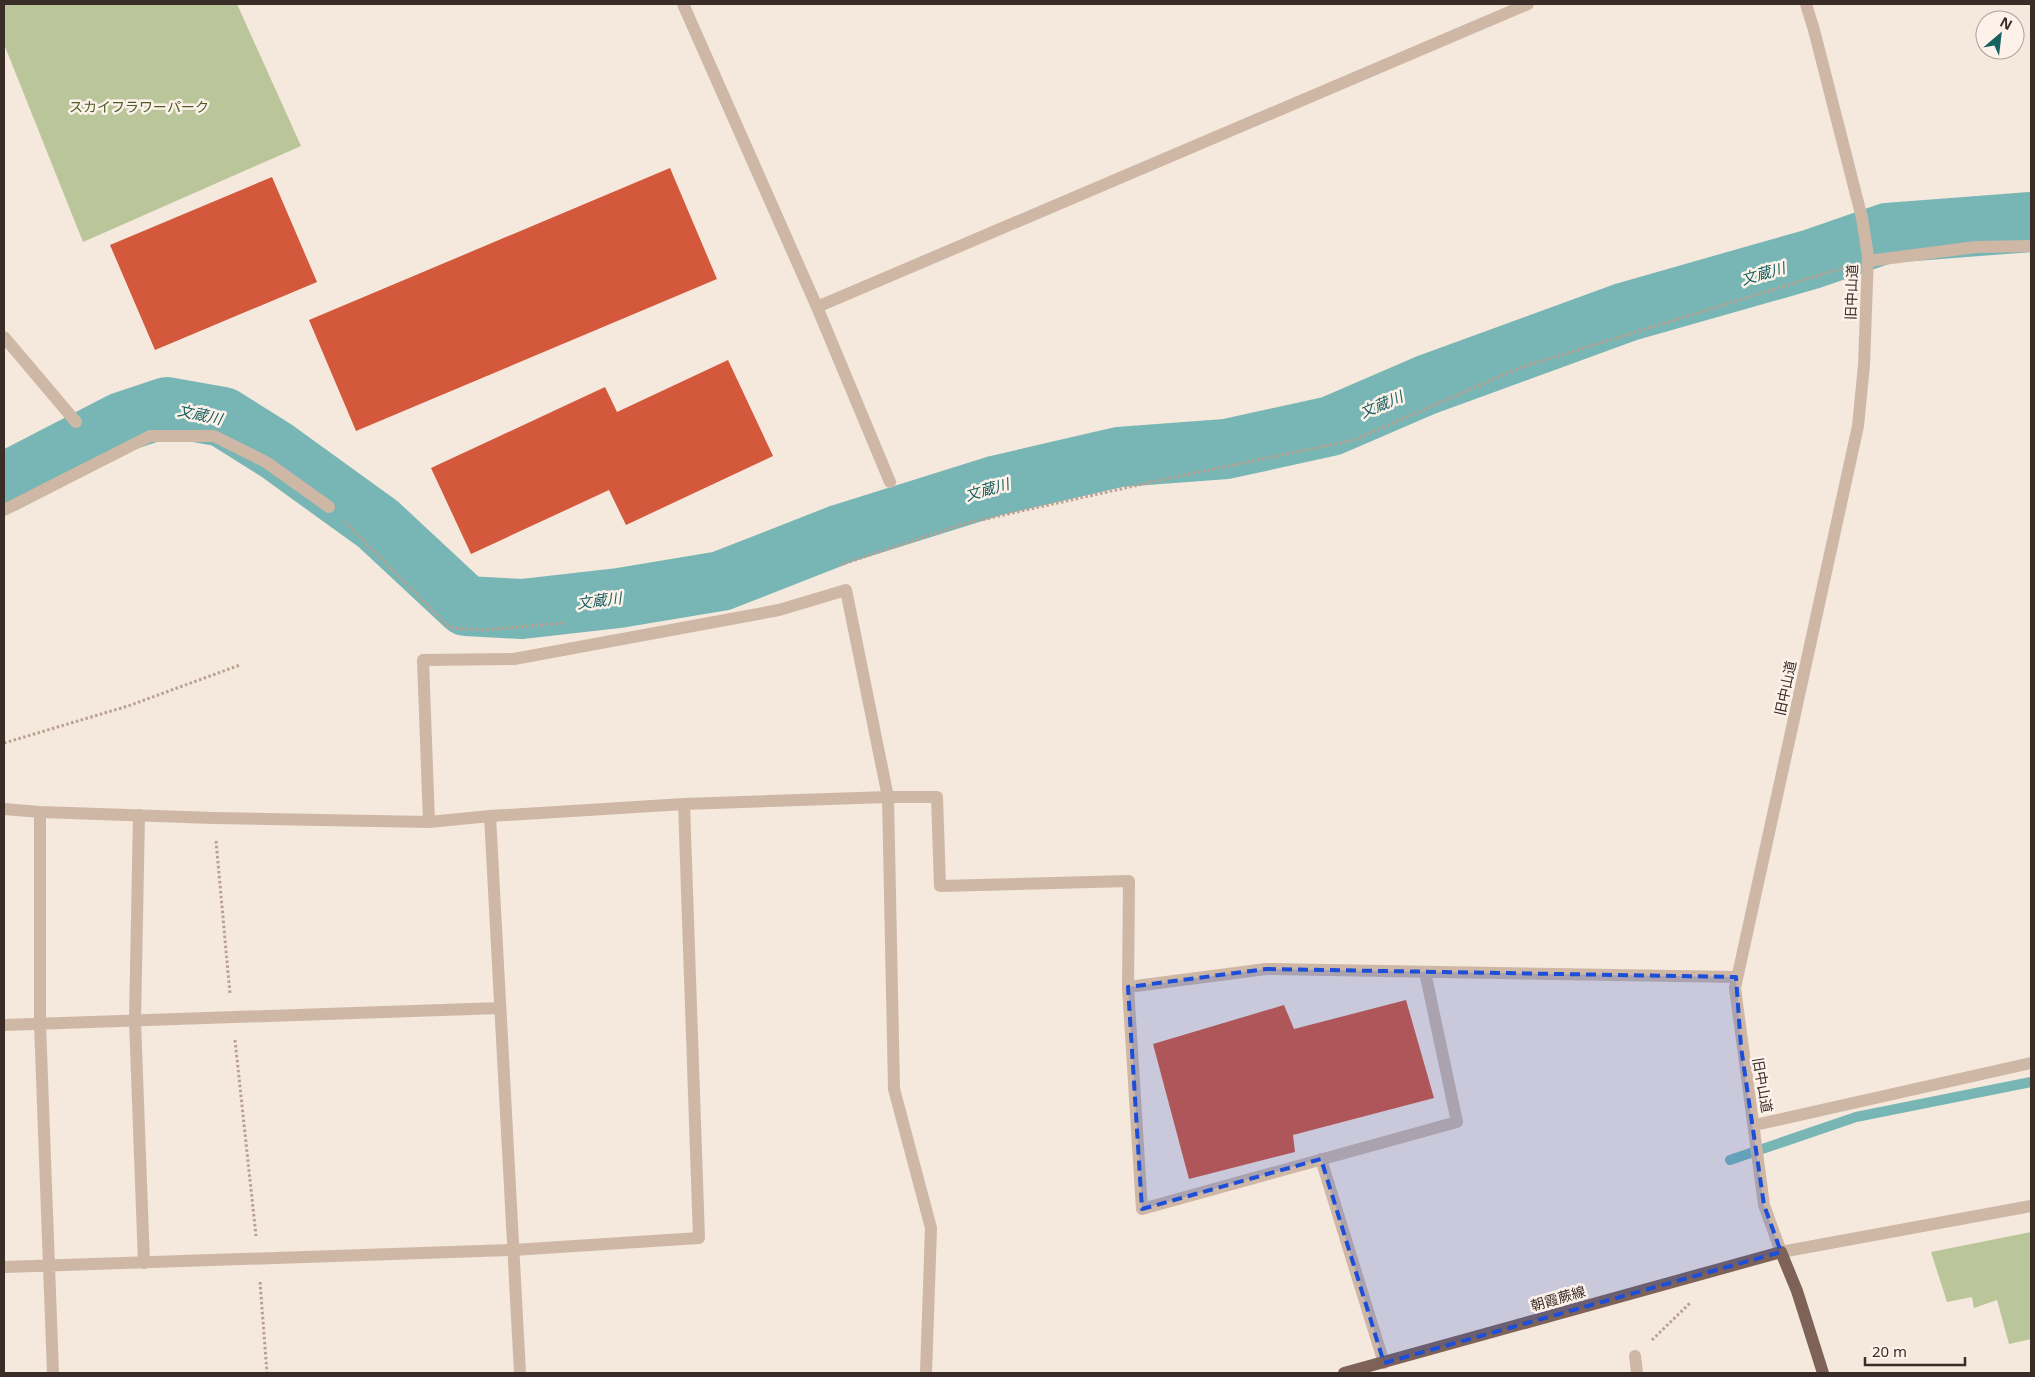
<svg xmlns="http://www.w3.org/2000/svg" width="2035" height="1377" viewBox="0 0 2035 1377" font-family="'Noto Sans','Noto Sans JP',sans-serif">
<style>
.green{fill:#bac69a}
.lines{fill:none;stroke-linecap:round;stroke-linejoin:round}
.stream{stroke:#78b6b5;stroke-width:10}
.river{stroke:#78b6b5;stroke-width:60}
.building{fill:#d4583c}
.path{stroke:#bba090;stroke-width:3;stroke-dasharray:2.5 2.5;stroke-linecap:butt}
.service{stroke:#cfb7a6;stroke-width:12}
.minor{stroke:#cfb7a6;stroke-width:12}
.tertiary{stroke:#cfb7a6;stroke-width:12}
.primary{stroke:#7e6257;stroke-width:12}
.marked{fill:#1d4ed8;fill-opacity:0.2;stroke:#1d4ed8;stroke-width:4;stroke-dasharray:10 6;stroke-linejoin:round}
.labels{text-anchor:middle;dominant-baseline:central;stroke-width:5;stroke-linejoin:round;paint-order:stroke}
.park-label{font-size:14px;fill:#4c5c29;stroke:#fcf2ea}
.street-label{font-size:14px;fill:#3a2d28;stroke:#fcf2ea}
.water-label{font-size:15px;font-style:italic;fill:#186161;stroke:#fcf2ea}
</style>
<rect width="100%" height="100%" fill="#f5e8dc"/>
<path class="green" d="M4 4H237L301 146 83 242 4 44Z
M2031 1232V1339L2009 1344 1997 1300 1974 1308 1972 1297 1947 1302 1931 1252Z"/>
<g class="lines">
<path class="stream" d="M1730 1160 1856 1117 2031 1082"/>
<path class="river" d="M4 483 122 422 167 407 223 417 277 451 378 524 466 606 522 609 619 598 721 581 841 534 994 486 1119 457 1226 449 1331 426 1426 385 1626 312 1812 259 1887 233 2031 222"/>
</g>
<path class="building" d="M670 168 717 279 356 431 309 320Z
M272 177 317 282 155 350 110 245Z
M728 360 773 456 626 525 609 490 471 554 431 468 605 387 617 412Z
M1406 1000 1434 1098 1293 1135 1295 1152 1189 1179 1153 1044 1284 1005 1294 1029Z"/>
<g class="lines">
<path class="path" d="M345 522 450 628 484 630 564 623
M840 565 963 524 1170 478 1354 440 1519 368 1843 268
M4 743 128 706 240 665
M216 841 230 994
M235 1040 256 1236
M260 1282 267 1373
M1652 1340 1691 1302"/>
<path class="service" d="M4 510 150 436H214L266 462 329 507
M139 815 135 1021 144 1263"/>
<path class="minor" d="M683 4 817 307 890 482
M1868 261 1976 247 2031 246
M817 307 1528 4
M4 337 76 422
M4 809 40 812 214 818 429 822 490 816 684 804 888 797 894 1089 931 1228 926 1373
M40 812V1024L53 1373
M490 816 520 1373
M429 822 423 660 514 659 779 610 846 590 888 797H937L940 886 1129 881 1128 987 1142 1209 1457 1122 1425 972
M1128 987 1266 969 1736 977
M4 1025 500 1008
M1755 1125 2031 1063
M1321 1159 1384 1363
M4 1267 513 1250 699 1238 684 804
M1635 1356 1637 1373"/>
<path class="tertiary" d="M1806 4 1814 30 1862 218 1868 256 1864 365 1858 426 1735 988 1764 1205 1781 1252 2031 1206"/>
<path class="primary" d="M1344 1373 1781 1252 1797 1291 1823 1373"/>
</g>
<path class="marked" d="M1266 969 1736 977 1741 1047 1764 1205 1781 1252 1384 1363 1321 1159 1142 1209 1128 987Z"/>
<g class="labels">
<g class="park-label">
<text x="139" y="106">スカイフラワーパーク</text>
</g>
<g class="street-label">
<text transform="translate(1851 292) rotate(-88)">旧中山道</text>
<text transform="translate(1785 688) rotate(-78)">旧中山道</text>
<text transform="translate(1763 1085) rotate(80)">旧中山道</text>
<text transform="translate(1558 1298) rotate(-16)">朝霞蕨線</text>
</g>
<g class="water-label">
<text transform="translate(1763 273) rotate(-16)">文蔵川</text>
<text transform="translate(1381 404) rotate(-23)">文蔵川</text>
<text transform="translate(200 414) rotate(12)">文蔵川</text>
<text transform="translate(987 489) rotate(-16)">文蔵川</text>
<text transform="translate(599 600) rotate(-7)">文蔵川</text>
</g>
</g>
<rect width="2035" height="1377" fill="none" stroke="#3a2d28" stroke-width="10"/>
<g transform="translate(2000 35) rotate(28)"><circle r="24" fill="#fcf2ea" stroke="#aea39c"/>
<path d="M0-4L9 19L0 12L-9 19Z" fill="#186161"/>
<text y="-8" font-size="14" font-weight="bold" text-anchor="middle" fill="#3a2d28">N</text>
</g>
<path d="M1865 1357v8h100v-8" fill="none" stroke="#3a2d28" stroke-width="2.5"/>
<text x="1872" y="1357" font-size="15" fill="#3a2d28" stroke="#fcf2ea" stroke-width="4" paint-order="stroke">20 m</text>
</svg>
